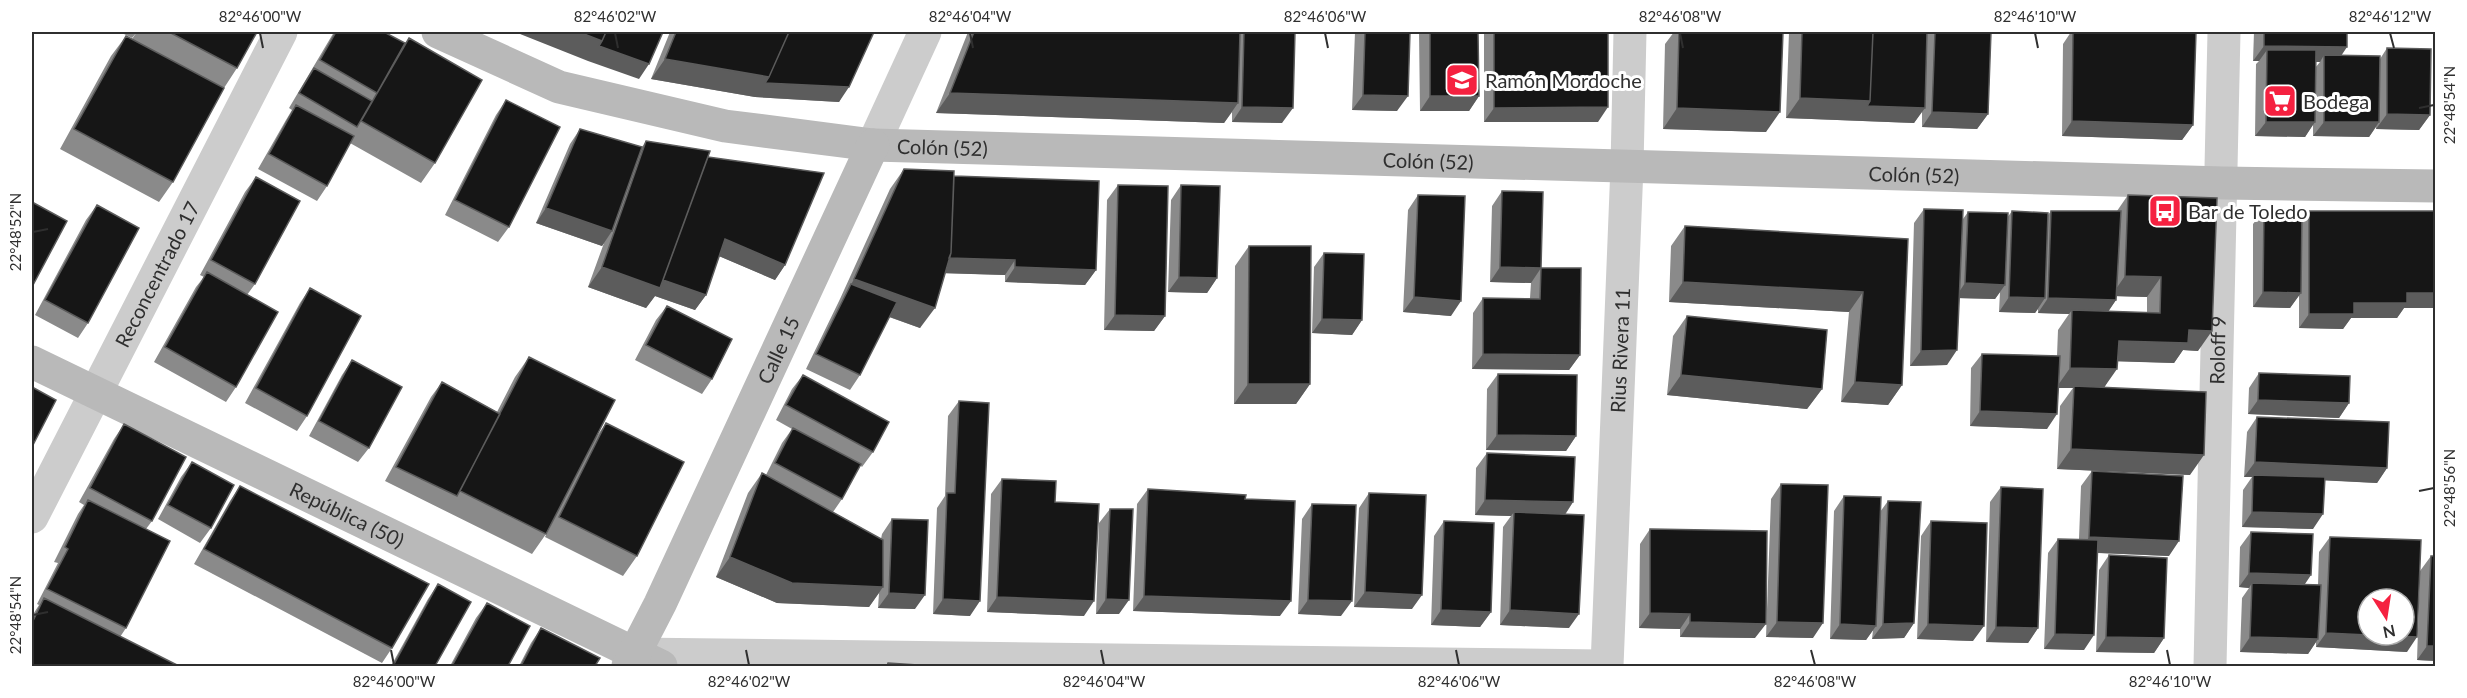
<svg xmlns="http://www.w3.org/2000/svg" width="2467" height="698" viewBox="0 0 2467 698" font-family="Lato,sans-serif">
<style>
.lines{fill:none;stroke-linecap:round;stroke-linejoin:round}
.street{stroke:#ccc;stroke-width:33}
.secondary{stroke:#b9b9b9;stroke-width:33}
.wall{fill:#8a8a8a;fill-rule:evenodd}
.shaded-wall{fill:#5c5c5c}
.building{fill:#161616;stroke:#5c5c5c;stroke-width:1.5}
.ticks{fill:none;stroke:#2f2f2f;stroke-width:2}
.labels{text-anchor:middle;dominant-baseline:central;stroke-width:6;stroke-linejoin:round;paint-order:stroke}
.poi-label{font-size:20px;fill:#2f2f2f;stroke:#fff;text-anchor:start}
.street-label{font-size:20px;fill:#2f2f2f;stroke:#fff}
.neatline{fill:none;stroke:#2f2f2f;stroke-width:2}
.ticks-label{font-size:15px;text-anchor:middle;fill:#2f2f2f}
</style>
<rect width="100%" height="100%" fill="#fff"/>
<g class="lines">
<g class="street">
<path d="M873 145 925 32"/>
<path id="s1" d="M32 517 281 32"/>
<path d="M634 654 1601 666"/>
<path id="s2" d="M1607 666 1627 166 1630 32"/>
<path id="s3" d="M2210 666 2224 32"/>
</g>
<g class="secondary">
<path id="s4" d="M438 32 559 87 725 126 873 145 2223 183 2436 186"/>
<path id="s5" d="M32 362 661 666"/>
<path id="s6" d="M628 666 660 604 873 145"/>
</g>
</g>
<path class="wall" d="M120 32H257L237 68 224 88 173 182 159 202 60 149 111 56 126 36 132 39 137 32 132 38Z
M334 32H384L405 44 409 38 435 163 421 183 350 143 327 186 317 201 258 169 286 120 292 110 289 108Z
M670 32H874L839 102 755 97 651 79Z
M968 32H1295L1282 123 1232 122V112L1224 123 936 113Z
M1355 32H1410L1397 111 1352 110Z
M1419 32H1478L1479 96 1469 111H1420Z
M1484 32H1608L1598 122H1484Z
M1674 32H1783L1766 132 1663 129 1665 44Z
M1789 32H1991L1988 114 1977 129 1922 127V111L1914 123 1786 118Z
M2071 32H2196L2193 125 2182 140 2062 136 2063 44Z
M2254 32H2347L2341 55 2380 59 2387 48 2430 115 2419 130 2376 129V127L2369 137 2313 136V124L2305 137 2255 136 2256 64 2259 61H2253ZM2316 62H2320L2315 68Z
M2436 58V134H2434Z
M506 100 509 227 498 242 445 215 496 115Z
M580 129 642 147 646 141 708 157 785 265 775 280 719 256 706 295 695 310 655 296 646 308 588 287 604 243 602 246 536 223 570 144Z
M904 169 954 176 1096 270 1085 285 1005 282V275L945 273 920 328 889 317 860 375 850 390 806 369 840 299 890 189Z
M256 177 255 284 247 295 236 387 226 402 154 362 196 287 204 277 200 275 245 192Z
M1118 185 1165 316 1154 331 1104 330 1107 200Z
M1181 185 1217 278 1207 293 1168 292 1171 200Z
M1502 191 1541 268 1580 355 1569 370 1472 369 1473 313 1483 298H1530L1531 283 1490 282 1492 206Z
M1418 195 1451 316 1403 312 1408 210Z
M2128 195 2198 351 2183 350 2174 363 2118 361 2104 388 2190 475 2057 469 2060 406 2073 388H2058L2047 429 1970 426 1971 368 1982 354 2057 356 2058 330 2069 314 2038 313V309L2035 313 1999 312 2000 292 1995 299 1959 298 1947 365 1910 366 1914 223 1924 209 1963 219 1968 212 2007 218 2012 211 2048 215 2051 211H2117ZM2116 296 2147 297V313L2108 311 2116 300Z
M97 205 88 323 78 338 35 315 86 220Z
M2264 210 2301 222 2309 211 2404 308 2397 318H2351L2343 329 2299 328V295L2290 308 2253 307V224Z
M1685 226 1908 239 1902 385 1888 405 1841 402 1849 312 1669 302 1671 246Z
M1249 246 1310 384 1296 404H1234L1235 266Z
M1324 253 1362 320 1352 335 1312 333 1314 267Z
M310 288 307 416 297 431 245 403 300 303Z
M667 306 712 379 702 394 635 360 656 320Z
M1687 316 1822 389 1807 409 1667 395 1673 336Z
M529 357 594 440 606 423 637 556 623 576 545 537 565 496 546 534 532 554 385 481 431 397 442 382 497 412 515 377Z
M352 360 369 448 358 462 309 436 342 375Z
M2259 373 2349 403 2339 418 2248 414 2249 388Z
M1498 374 1576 436 1566 451 1486 450 1487 389Z
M803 375 873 452 862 467 860 465 842 499 833 512 881 539 882 534 892 519 915 609 878 608 879 593 869 607 777 603 716 577 748 493 762 473 766 475 782 443 792 429 776 420 792 389Z
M959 401 970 616 933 614 937 508 945 496 948 416Z
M2257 417 2387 468 2377 483 2324 480 2313 529 2242 527 2243 490 2252 477H2244L2247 432Z
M124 424 152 521 146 529 126 628 120 637 32 666V616L39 605 37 604 58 563 54 562 78 514 84 505 79 502 114 439Z
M1487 453 1573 502 1565 515 1569 628 1500 625 1503 527 1511 516 1475 515 1476 468Z
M192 462 211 528 200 543 158 519 181 477Z
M2092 471 2169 556 2097 553 2084 650 2044 649 2048 553 2058 539H2079L2081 486Z
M1002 479 1055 502 1084 616 987 612 991 494Z
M1781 484 1813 638 1766 637 1771 499Z
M240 486 392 648 382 663 194 564 230 501Z
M2001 487 2038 628 2028 643 1986 642 1990 502Z
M1148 489 1245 499 1280 616 1133 611 1137 504Z
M1369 493 1412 609 1354 607 1359 508Z
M1844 496 1880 512 1888 501 1914 623 1904 638 1872 639 1873 630 1866 640 1830 639 1834 511Z
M1312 504 1341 616 1298 614 1302 519Z
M1110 509 1119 614H1096L1099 523Z
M1444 521 1491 612 1480 627 1431 625 1434 536Z
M1931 521 1973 641 1917 639 1921 536Z
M1650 529 1755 638 1680 637V629L1639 628 1640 544Z
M2251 532 2305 584 2318 585 2319 552 2330 537 2407 652 2316 647V642L2308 654 2240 652 2242 598 2249 588 2239 587 2240 547Z
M2109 555 2164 638 2154 653 2096 652 2099 570Z
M2431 556 2436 661 2417 660 2420 571Z
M438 584 435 666H391L428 599Z
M487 603 508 666H450L476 618Z
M541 628 595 666H519L531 643Z"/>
<path class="shaded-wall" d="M515 32H579L602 41 649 64 639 79 588 61Z
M2264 46 2347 47 2337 62 2324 55 2320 62 2267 61V50L2259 61H2253Z
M665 59 769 77 849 87 839 102 755 97 651 79Z
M950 93 1238 103 1224 123 936 113Z
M1363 95 1408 96 1397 111 1352 110Z
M1430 96H1479L1469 111H1420Z
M1800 98 1870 101 1925 108 1914 123 1786 118Z
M1242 107 1293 108 1282 123 1232 122Z
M1608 107 1598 122H1484L1494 108Z
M1677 108 1780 112 1766 132 1663 129Z
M1932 112 1988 114 1977 129 1922 127Z
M2387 114 2430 115 2419 130 2376 129Z
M2072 121 2193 125 2182 140 2062 136Z
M2266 122H2315L2305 137 2255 136Z
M2324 122H2379L2369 137 2313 136Z
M546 208 612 231 602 246 536 223Z
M725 239 785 265 775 280 714 254Z
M947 258 1015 260 1005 275 937 273Z
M602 267 662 280 706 295 695 310 655 296 646 308 588 287Z
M1015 267 1096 270 1085 285 1005 282Z
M1500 267 1541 268 1531 283 1490 282Z
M2125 276 2161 277 2147 297 2111 296Z
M1179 277 1217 278 1207 293 1168 292Z
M854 279 935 308 920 328 843 300Z
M1683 282 1863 292 1849 312 1669 302Z
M1965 283 2005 285 1995 299 1955 298Z
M2263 292 2301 293 2290 308 2253 307Z
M2407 293H2436V308H2404L2397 318H2351L2343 329 2299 328 2309 314 2354 303Z
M1414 297 1461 301 1451 316 1403 312Z
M2009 297 2045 298 2035 313 1999 312Z
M2048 298 2116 300 2106 315 2072 310 2069 314 2038 313Z
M1115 315 1165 316 1154 331 1104 330Z
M1322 319 1362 320 1352 335 1312 333Z
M2189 330 2212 331 2198 351 2183 350 2174 363 2105 361 2119 341Z
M1957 350 1947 365 1910 366 1921 351Z
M1483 354 1580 355 1569 370 1472 369Z
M2070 368 2117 369 2103 389 2074 386 2073 388H2056Z
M1681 375 1822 389 1807 409 1667 395Z
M1855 382 1902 385 1888 405 1841 402Z
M1248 384H1310L1296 404H1234Z
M2258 400 2349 403 2339 418 2248 414Z
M1980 411 2057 414 2047 429 1970 426Z
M1497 435 1576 436 1566 451 1486 450Z
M2071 449 2204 455 2190 475 2057 469Z
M2255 462 2387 468 2377 483 2253 477V475L2252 477H2244Z
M1485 500 1573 502 1563 517 1514 512 1511 516 1475 515Z
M2252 512 2323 514 2313 529 2242 527Z
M2089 537 2179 541 2169 556 2079 552Z
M730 557 883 587 869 607 777 603 716 577Z
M2249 573 2311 575 2301 590 2252 583 2249 588 2239 587Z
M1365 592 1422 595 1412 609 1354 607Z
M889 593 925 595 915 609 878 608Z
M1144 596 1291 601 1280 616 1133 611Z
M997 597 1094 601 1084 616 987 612Z
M943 599 980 601 970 616 933 614Z
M1106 599 1129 600 1119 614H1096Z
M1308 600 1352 601 1341 616 1298 614Z
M1441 610 1491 612 1480 627 1431 625Z
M1510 610 1579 614 1569 628 1500 625Z
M1650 613 1690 614 1680 629 1639 628Z
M1690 622 1766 624 1755 638 1680 637Z
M1777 622 1823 623 1813 638 1766 637Z
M1914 623 1904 638 1872 639 1883 624Z
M1840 624 1876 626 1866 640 1830 639Z
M1928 624 1984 626 1973 641 1917 639Z
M1996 627 2038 628 2028 643 1986 642Z
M2326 633 2368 635 2417 637 2407 652 2316 647Z
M2055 634 2094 635 2084 650 2044 649Z
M2106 637 2164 638 2154 653 2096 652Z
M2250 637 2318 639 2308 654 2240 652Z
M2427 646H2436V661L2417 660Z"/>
<path class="building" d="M169 32H257L237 68Z
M336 32H384L405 43 377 93 320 60Z
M579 32H606L602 41Z
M606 32H663L649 64 599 46 602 41Z
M676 32H789L769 77 665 59Z
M789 32H874L849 87 765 83 769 77Z
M974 32H1240L1238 103 950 93Z
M1244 32H1295L1293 108 1242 107Z
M1365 32H1410L1408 96 1363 95Z
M1430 32H1478L1479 96H1430Z
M1494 32H1608V107L1494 108Z
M1679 32H1783L1780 112 1677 108Z
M1802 32H1873L1870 101 1800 98Z
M1873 32H1927L1925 108 1867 106 1870 101Z
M1935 32H1991L1988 114 1932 112Z
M2073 32H2196L2193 125 2072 121Z
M2264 32H2347V47L2264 46Z
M126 36 224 88 173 182 74 129Z
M409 38 482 80 435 163 361 121Z
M2387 48 2431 49 2430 115 2387 114Z
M2267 50H2316L2315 122H2266Z
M2324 55 2380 56 2379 122H2324Z
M314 68 372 101 357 127 299 93Z
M506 100 560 127 509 227 455 200Z
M296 105 354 136 327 186 269 154Z
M580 129 642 147 612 231 546 208Z
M646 141 710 151 660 288 602 267Z
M708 157 824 173 785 265 725 239 706 295 663 280Z
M904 169 954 171 951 253 935 308 854 279Z
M954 176 1099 181 1096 270 1015 267V260L949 258 951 253Z
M256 177 300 201 255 284 211 260Z
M1118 185 1168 186 1165 316 1115 315Z
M1181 185 1220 186 1217 278 1179 277Z
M1502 191 1543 192 1541 268H1581L1580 355 1483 354V298L1540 299 1541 268 1500 267Z
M1418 195 1465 196 1461 301 1414 297Z
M2128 195 2217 198 2212 331 2189 330 2188 343 2119 341 2117 369 2070 368 2072 310 2160 313 2161 277 2125 276Z
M32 202 67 221 33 285H32Z
M97 205 139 228 88 323 45 300Z
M1924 209 1963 210 1957 350 1921 351Z
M2264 210H2302L2301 293 2263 292Z
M2012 211 2048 213 2045 298 2009 297Z
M2051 211H2121L2116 300 2048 298Z
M2309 211H2436V293H2407V303H2354V314H2309Z
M1968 212 2008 213 2005 285 1965 283Z
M1685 226 1908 239 1902 385 1855 382 1863 292 1683 282Z
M1249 246H1311L1310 384H1248Z
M1324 253 1364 254 1362 320 1322 319Z
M207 272 278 312 236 387 165 347Z
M851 284 897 302 860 375 816 354Z
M310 288 361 316 307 416 256 388Z
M667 306 732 339 712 379 646 345Z
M1687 316 1827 330 1822 389 1681 375Z
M1982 354 2060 356 2057 414 1980 411Z
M529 357 615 400 546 534 460 491Z
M352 360 402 387 369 448 319 421Z
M2259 373 2350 376 2349 403 2258 400Z
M1498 374 1577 375 1576 436 1497 435Z
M803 375 889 422 873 452 786 405Z
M442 382 500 414 457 496 396 467Z
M2074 386 2206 392 2204 455 2071 449Z
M32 387 56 400 32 447Z
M959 401 989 403 980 601 943 599 947 493H955Z
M2257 417 2389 422 2387 468 2255 462Z
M606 423 684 462 637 556 559 517Z
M124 424 186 457 152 521 90 488Z
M793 428 861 464 842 499 775 463Z
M1487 453 1575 457 1573 502 1485 500Z
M192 462 234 485 211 528 168 505Z
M2092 471 2183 476 2179 541 2089 537Z
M762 473 883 540V587L792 583 730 557Z
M2253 475 2325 477 2323 514 2252 512Z
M1002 479 1056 481 1055 502 1099 504 1094 601 997 597Z
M1781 484 1828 485 1823 623 1777 622Z
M240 486 429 584 392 648 204 549Z
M2001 487 2043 489 2038 628 1996 627Z
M1148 489 1246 495 1245 499 1295 501 1291 601 1144 596Z
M1369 493 1426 495 1422 595 1365 592Z
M1844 496 1881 497 1876 626 1840 624Z
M88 500 170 541 126 628 47 589 68 549 65 547Z
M1888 501 1921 502 1914 623 1883 624Z
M1312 504 1356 505 1352 601 1308 600Z
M1110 509H1133L1129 600 1106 599Z
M1514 512 1584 515 1579 614 1510 610Z
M892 519 928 520 925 595 889 593Z
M1444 521 1494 523 1491 612 1441 610Z
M1931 521 1987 523 1984 626 1928 624Z
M1650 529 1767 531 1766 624 1690 622V614L1650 613Z
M2251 532 2313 534 2311 575 2249 573Z
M2330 537 2421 540 2417 637 2378 635H2404V599H2368V635L2326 633Z
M2058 539 2098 540 2094 635 2055 634Z
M2109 555 2167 558 2164 638 2106 637Z
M2431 556H2436V646H2427Z
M2252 583 2321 585 2318 639 2250 637Z
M438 584 471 602 435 666H393Z
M44 598 179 666H32V623Z
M487 603 530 626 508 666H452Z
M541 628 600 658 595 666H521Z
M888 663 933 666H887Z"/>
<path class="ticks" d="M260 33 263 48M615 33 618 48M970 33 973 48M1325 33 1328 48M1680 33 1683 48M2035 33 2038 48M2390 33 2394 48M2419 108 2434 105M33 232 48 229M2419 491 2434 488M33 615 48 612M391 650 394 665M746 650 749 665M1101 650 1104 665M1456 650 1459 665M1811 650 1815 665M2167 650 2170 665"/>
<defs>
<g id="school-square" transform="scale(1.725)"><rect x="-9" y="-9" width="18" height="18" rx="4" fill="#f52140" stroke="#fff"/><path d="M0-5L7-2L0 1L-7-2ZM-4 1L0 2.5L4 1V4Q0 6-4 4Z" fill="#fff"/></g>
<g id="supermarket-square" transform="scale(1.725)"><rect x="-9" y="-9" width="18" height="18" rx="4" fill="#f52140" stroke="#fff"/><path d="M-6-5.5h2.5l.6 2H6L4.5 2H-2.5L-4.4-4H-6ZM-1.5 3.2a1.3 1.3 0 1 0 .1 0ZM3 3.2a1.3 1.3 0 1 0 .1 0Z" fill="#fff"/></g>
<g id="bus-square" transform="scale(1.725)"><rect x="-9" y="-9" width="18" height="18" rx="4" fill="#f52140" stroke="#fff"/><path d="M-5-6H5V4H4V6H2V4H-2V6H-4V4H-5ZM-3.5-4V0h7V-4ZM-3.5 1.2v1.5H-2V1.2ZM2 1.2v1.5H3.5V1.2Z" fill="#fff"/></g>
</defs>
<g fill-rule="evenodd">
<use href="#school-square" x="1462" y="80"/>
<use href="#supermarket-square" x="2280" y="101"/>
<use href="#bus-square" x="2165" y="211"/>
</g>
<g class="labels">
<g class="poi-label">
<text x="1485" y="80">Ramón Mordoche</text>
<text x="2303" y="101">Bodega</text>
<text x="2188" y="211">Bar de Toledo</text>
</g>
<g class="street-label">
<text stroke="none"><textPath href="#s4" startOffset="522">Colón (52)</textPath></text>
<text stroke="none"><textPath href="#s4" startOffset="1008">Colón (52)</textPath></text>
<text stroke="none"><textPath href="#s4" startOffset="1494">Colón (52)</textPath></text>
<text stroke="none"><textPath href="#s1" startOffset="273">Reconcentrado 17</textPath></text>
<text stroke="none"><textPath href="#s2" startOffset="316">Rius Rivera 11</textPath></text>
<text stroke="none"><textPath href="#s3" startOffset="316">Roloff 9</textPath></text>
<text stroke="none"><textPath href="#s6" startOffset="350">Calle 15</textPath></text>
<text stroke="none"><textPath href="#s5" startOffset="350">República (50)</textPath></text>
</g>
</g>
<rect width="2467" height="698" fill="none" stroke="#ffffff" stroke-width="66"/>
<g transform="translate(2386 617) rotate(168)"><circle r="28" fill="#ffffff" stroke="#acacac" stroke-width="1.5"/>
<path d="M0-4.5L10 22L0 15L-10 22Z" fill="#f52140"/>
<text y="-9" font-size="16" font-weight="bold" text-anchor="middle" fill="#2f2f2f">N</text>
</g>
<rect x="33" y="33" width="2401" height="632" class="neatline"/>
<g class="ticks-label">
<text x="260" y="22">82°46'00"W</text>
<text x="615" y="22">82°46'02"W</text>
<text x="970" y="22">82°46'04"W</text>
<text x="1325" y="22">82°46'06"W</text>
<text x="1680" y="22">82°46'08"W</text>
<text x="2035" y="22">82°46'10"W</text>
<text x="2390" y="22">82°46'12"W</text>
<text transform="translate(2450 105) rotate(-90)" y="5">22°48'54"N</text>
<text transform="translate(16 232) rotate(-90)" y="5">22°48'52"N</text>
<text transform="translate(2450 488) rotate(-90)" y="5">22°48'56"N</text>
<text transform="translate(16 615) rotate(-90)" y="5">22°48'54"N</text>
<text x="394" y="687">82°46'00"W</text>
<text x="749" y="687">82°46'02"W</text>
<text x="1104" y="687">82°46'04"W</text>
<text x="1459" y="687">82°46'06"W</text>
<text x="1815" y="687">82°46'08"W</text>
<text x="2170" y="687">82°46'10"W</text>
</g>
</svg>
